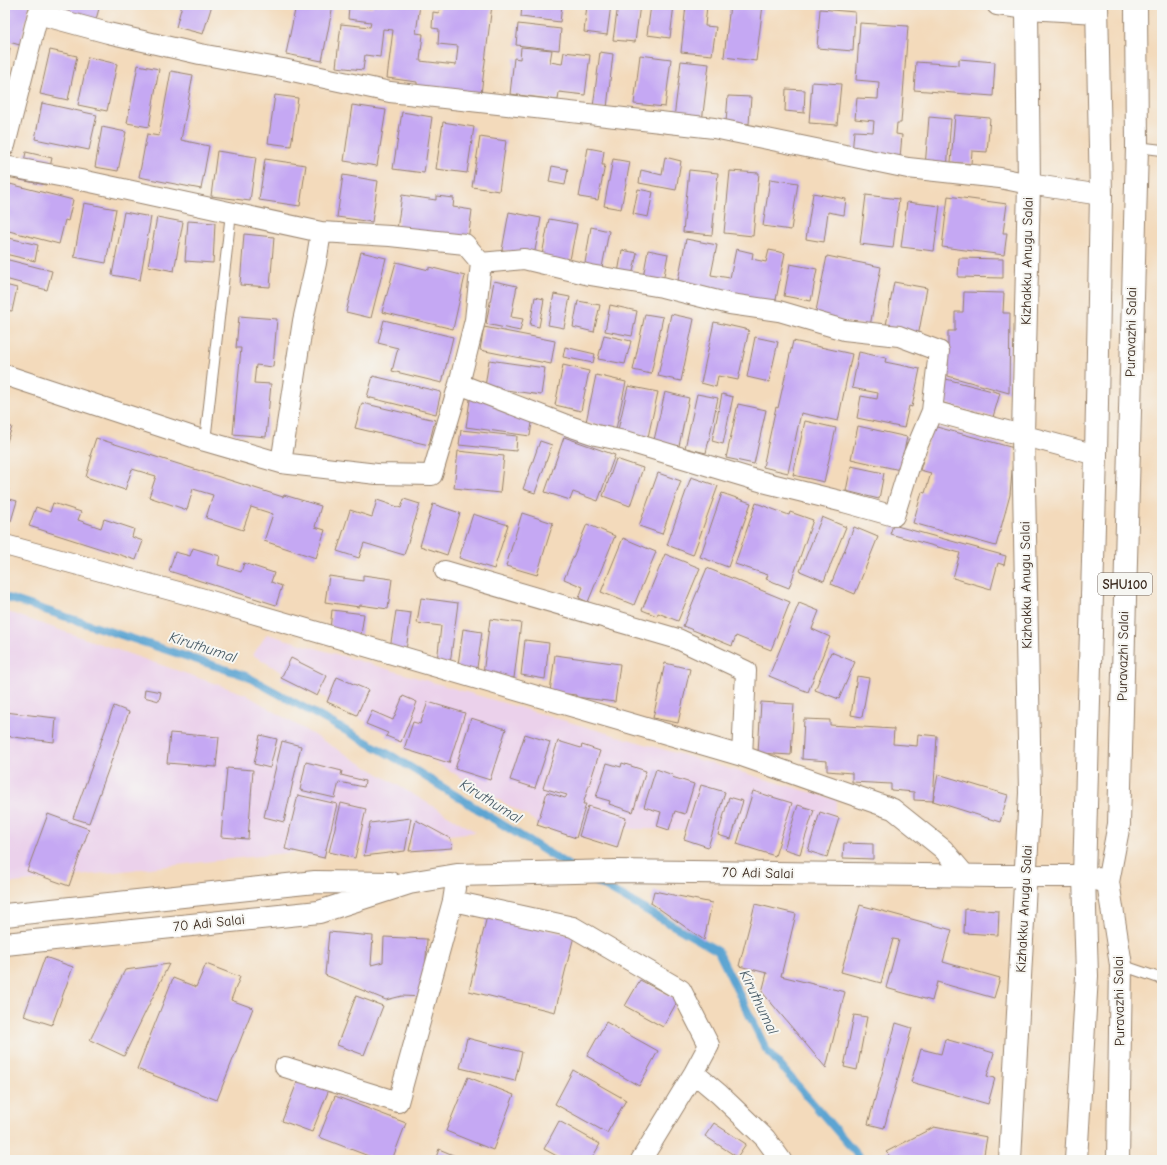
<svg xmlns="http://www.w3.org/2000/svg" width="1167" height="1165" viewBox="0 0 1167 1165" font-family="'Comic Neue',sans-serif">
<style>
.built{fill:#ebd1eb}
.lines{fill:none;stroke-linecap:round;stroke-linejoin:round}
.stream{stroke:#5ba4d2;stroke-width:8}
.building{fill:#c5a8f3}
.service-casing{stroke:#97826c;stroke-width:12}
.minor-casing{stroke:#97826c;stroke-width:22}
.tertiary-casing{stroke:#97826c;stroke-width:24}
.secondary-casing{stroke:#97826c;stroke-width:24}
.primary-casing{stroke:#97826c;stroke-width:24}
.service{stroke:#fff;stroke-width:10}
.minor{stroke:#fff;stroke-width:20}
.tertiary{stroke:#fff;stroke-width:22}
.secondary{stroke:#fff;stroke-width:22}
.primary{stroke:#fff;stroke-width:22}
.labels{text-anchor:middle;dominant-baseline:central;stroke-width:4;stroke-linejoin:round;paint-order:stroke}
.shield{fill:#f6f6f2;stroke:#73675e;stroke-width:1}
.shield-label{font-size:13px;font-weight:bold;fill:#3b2a1e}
.street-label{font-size:14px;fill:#3b2a1e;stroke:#f6f6f2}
.water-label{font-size:15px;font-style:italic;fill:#485b66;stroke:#f6f6f2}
</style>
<rect width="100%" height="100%" fill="#f6f6f2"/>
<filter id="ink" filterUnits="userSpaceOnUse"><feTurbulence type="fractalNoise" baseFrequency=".025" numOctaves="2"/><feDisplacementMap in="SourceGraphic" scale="8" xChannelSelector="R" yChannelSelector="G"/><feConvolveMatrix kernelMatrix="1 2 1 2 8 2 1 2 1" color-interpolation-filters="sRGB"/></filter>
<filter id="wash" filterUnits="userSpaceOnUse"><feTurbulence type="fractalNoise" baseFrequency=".012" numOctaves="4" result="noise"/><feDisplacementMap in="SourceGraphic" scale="16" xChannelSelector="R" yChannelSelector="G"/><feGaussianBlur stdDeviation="0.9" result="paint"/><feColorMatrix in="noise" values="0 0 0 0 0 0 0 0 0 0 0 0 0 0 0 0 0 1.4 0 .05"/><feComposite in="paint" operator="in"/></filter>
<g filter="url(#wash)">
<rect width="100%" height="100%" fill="#f3dabb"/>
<path class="built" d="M5 611 245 694 476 832 5 884Z
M267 634 837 800 828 849 723 830 547 828 253 655Z"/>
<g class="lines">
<path class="stream" d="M5 597 246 676 392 756 571 867
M588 877 718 951 766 1049 862 1160"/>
</g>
<g id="blocks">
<path class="building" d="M5 5H30L20 45 5 41Z
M58 5H100L95 23 56 12Z
M182 5H212L203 34 176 27Z
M296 5H333L322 61 286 54Z
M373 5H420L416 33 423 34 420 61 456 65 458 46 438 44 439 29 432 28 433 12 439 13 440 5H492L481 94 417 87V82L387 78 393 30 383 29 380 57 365 55 363 70 336 67 341 24 370 27 371 22 348 19 349 6 372 8Z
M522 5H562L560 22 521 17Z
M587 5H611L607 35 584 32Z
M618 5H640L635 42 613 40Z
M651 5H674L670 38 647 35Z
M686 5H707L705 26 716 27 712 55 681 52Z
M730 5H763L756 61 724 57Z
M820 9 855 12 853 51 817 48Z
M860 23 908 26 901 123H897L896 134 902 135 900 158 852 154 854 131 873 132 874 121 855 119 857 98 878 99 879 82 856 80Z
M518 24 561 29 559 50 516 45Z
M5 47 10 48 6 72H5Z
M521 47 552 50 550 62 562 64 564 52 590 55 585 95 559 92 558 100 510 94 514 58 520 59Z
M50 50 77 56 68 100 40 94Z
M600 52 613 54 607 108 593 107Z
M640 55 671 59 665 107 634 104Z
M88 57 117 64 107 111 78 105Z
M959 59 995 62 993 96 914 90 916 62 959 65Z
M681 61 709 64 702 122 674 118Z
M138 65 159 69 149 127 127 123Z
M171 71 193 75 181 140 209 146 201 189 139 177 147 134 159 136Z
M812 82 841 84 837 125 809 123Z
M786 89 805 90 804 113 785 111Z
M275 95 298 98 291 146 268 143Z
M728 96 751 97 749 124 726 122Z
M42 103 97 115 89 150 35 139Z
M352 105 386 110 377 166 344 161Z
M402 112 432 117 424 173 393 169Z
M955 115 990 118 987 152 972 151 971 164 951 162Z
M929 117 951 119 947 169 925 167Z
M443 122 474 127 467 173 436 169Z
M102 127 126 132 118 171 95 167Z
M480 137 506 141 499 191 472 187Z
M588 148 604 151 602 165H605L598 200 579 197Z
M217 151 256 157 250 201 211 196Z
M26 152 52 158 46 185 20 180Z
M665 157 681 161 676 190 639 183 641 170 662 175Z
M265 159 306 165 300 206 259 200Z
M613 159 630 162 621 209 604 206Z
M552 166 568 169 565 185 549 182Z
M689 170 718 173 712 235 683 232Z
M730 171 759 173 753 236 724 233Z
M343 175 378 181 372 222 337 217Z
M770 179 798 183 791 230 763 226Z
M10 184 73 200 68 221 65 220 59 244 5 230V205Z
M638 189 653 192 648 217 633 214Z
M813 193 846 199 844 215 828 212 824 242 806 239Z
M402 195 436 200V196L454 198 453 207 472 210 468 240 397 229Z
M866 195 899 199 893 248 860 244Z
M948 196 1007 204 1003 233H1007L1004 255 942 247Z
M907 202 940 206 934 251 901 247Z
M84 203 116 209 106 263 74 257Z
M124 212 151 217 140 280 112 275Z
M509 212 541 218 534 256 502 250Z
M157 217 183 222 174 271 148 266Z
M549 219 577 224 569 265 541 260Z
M188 221 215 223 213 263 185 261Z
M591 227 609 231 601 273 584 269Z
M244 234 274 237 270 287 240 285Z
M5 237 38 245 35 261 5 254Z
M686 239 717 245 711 275 730 278 736 249 753 253 752 259 766 262 769 250 785 253 775 305 677 286Z
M622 250 637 253 632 276 618 273Z
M648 250 668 254 662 287 642 283Z
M361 252 386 258 371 318 346 312Z
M827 256 881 267 870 326 815 316Z
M959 258 1003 259V278L958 277Z
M5 259 52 271 47 290 5 279Z
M396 262 429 270V267L465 276 453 329 382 312Z
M790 264 817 269 811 301 784 296Z
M494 281 517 286 511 317 523 319 520 331 486 324Z
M894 282 927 288 918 337 885 331Z
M5 285 17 288 12 311 5 310Z
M964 292 1004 293 1003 313H1010L1009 393 948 376V331H955V312H963Z
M554 294 570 297 564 328 548 325Z
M535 297 544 299 539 327 530 325Z
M578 301 600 305 594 332 573 327Z
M610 305 637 311 632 336 605 331Z
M645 314 663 317 651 374 633 370Z
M671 314 694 319 681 381 658 376Z
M239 316 277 319 273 367 256 365 254 383 271 384 266 437 233 434 241 348H236Z
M384 320 453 337 442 383 392 371 398 348 378 343Z
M714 322 749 330 738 380 718 376 716 387 701 383Z
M484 327 555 341 551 364 480 350Z
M604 335 631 341 625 364 598 359Z
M755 337 778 342 769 382 747 377Z
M793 341 852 354 838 421 801 413 788 473 763 467 776 407 778 408Z
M565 347 595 354 593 363 563 357Z
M859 352 886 358 885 362 920 369 912 407 909 406 904 428 857 418 861 396 877 399 878 393 852 388Z
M489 360 545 368 541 395 485 387Z
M563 365 589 371 581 411 555 405Z
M596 375 626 382 616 429 586 422Z
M373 376 441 392 436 414 367 397Z
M946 379 1000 393 993 417 940 402Z
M628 386 658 392 648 437 618 430Z
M665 392 689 398 679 446 654 440Z
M471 393 535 402 530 436 466 427Z
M697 394 718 398 706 453 685 448Z
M722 394 733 397 723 444 712 441Z
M362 403 435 420 429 445 355 428Z
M738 404 766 410 754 464 726 458Z
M805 421 836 428 824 482 793 475Z
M5 425 12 427 5 447Z
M858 426 907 437 900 470 851 459Z
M933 426 1014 448 1010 495 996 546 913 523 922 492 925 493 931 473 920 470Z
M461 430 517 436 516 451 459 445Z
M564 437 615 455 598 501 573 492 570 500 545 492Z
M96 438 283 497 284 495 321 506 315 527 325 530 316 558 264 541 273 514 251 507 243 530 206 518 213 495 193 489 187 510 149 497 156 476 132 469 125 490 86 477 92 456H90Z
M540 441 552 445 535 493 523 489Z
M458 451 504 456 500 493 454 488Z
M616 459 643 468 630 506 603 496Z
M851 466 884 473 879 499 846 491Z
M658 473 681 481 662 534 639 526Z
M691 477 718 486 693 555 667 545Z
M5 487 9 489 6 498 17 501 11 521 5 519Z
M722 493 751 503 728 567 700 557Z
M404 499 420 504 404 555 364 543 359 558 337 551 350 510 372 517 377 500 401 508Z
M53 503 81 512 78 520 101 528 104 519 134 529 132 537 143 541 136 560 29 526 36 507 50 512Z
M756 503 789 515 790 512 813 520 789 588 766 579 768 575 735 564Z
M433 504 460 513 447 555 420 546Z
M522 513 553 523 537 575 506 566Z
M473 514 508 525 494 569 459 558Z
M822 517 846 527 824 581 800 571Z
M587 524 615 536 588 602 579 598 583 587 564 579Z
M893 525 1006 556 1004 565 998 563 991 589 953 578 960 553 890 534Z
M854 527 878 537 855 594 831 584Z
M623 538 656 552 634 605 601 592Z
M193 548 220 556 218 565 241 572 244 563 274 573 271 582 282 586 276 605 169 571 175 552 190 556Z
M665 554 700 568 678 621 658 613 657 616 642 610Z
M707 568 790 602 771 650 736 636 732 646 683 626Z
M363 575 392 579 388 609 360 605 359 607 325 602 329 576 363 581Z
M421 598 458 603 450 664 437 662 441 626 417 623Z
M799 603 819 611 812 629 830 637 808 692 769 676Z
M332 610 364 614 361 635 330 630Z
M396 611 411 613 406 651 390 648Z
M490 619 521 623 514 678 483 674Z
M463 629 482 632 476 675 457 672Z
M525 640 549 643 545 679 521 675Z
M831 652 855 662 839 699 815 690Z
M555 655 620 664 615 702 576 697V695L550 692Z
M291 658 327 676 317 696 281 678Z
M665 663 690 669 678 723 653 718Z
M857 676 869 678 862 717 851 715Z
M337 677 368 690 357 715 327 702Z
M145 689 161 692 159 701 144 697Z
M403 696 417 702 401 742 386 736 388 733 366 724 372 711 393 720Z
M428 702 465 713 449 763 404 749 413 722 420 724Z
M761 702 794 704 791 755 758 753Z
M114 706 129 712 89 823 73 818Z
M5 712 56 718 54 742 5 736Z
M471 718 506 729 490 780 455 769Z
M804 719 830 720V725L894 729 893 744 917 746 918 734 937 736 933 801 914 800V792L891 790V784L852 782V773L827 771V761L802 759Z
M170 733 219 737 216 767 167 763Z
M525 734 550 742 535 788 510 780Z
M260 735 277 739 270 768 254 764Z
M282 741 301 746 284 822 264 817Z
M558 741 581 748 582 745 600 751 583 804H586L576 838 537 825 547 792 565 798 567 795 543 788Z
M306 762 342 771 341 775 365 781 364 787 339 782 335 798 300 790Z
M607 763 621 767 622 763 646 771 633 812 609 804 610 801 596 797Z
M227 768 253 770 248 839 221 837Z
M656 769 673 775 672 777 694 784 685 814 675 811 669 830 657 826 661 812 644 807Z
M938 774 1008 795 1000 822 933 801Z
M701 785 725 792 708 847 684 839Z
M753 791 792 803 775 856 737 844Z
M298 795 337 804 324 858 285 849Z
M729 797 743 801 731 839 718 835Z
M341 803 366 809 355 858 329 852Z
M798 805 814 810 800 854 784 849Z
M588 806 626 818 617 848 579 836Z
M820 812 839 818 827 857 808 851Z
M48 814 89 829 69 886 27 871Z
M411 818 405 851 364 856 370 823Z
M416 820 451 839 452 848 409 851Z
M844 843 873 844V859L843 858Z
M654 891 712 903 704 940 651 903Z
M755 904 796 914 781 976 845 992 826 1068 762 992 767 973 739 966Z
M860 905 952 930 943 962 1000 978 994 998 937 982 932 1001 886 988 899 940 893 939 881 983 841 972Z
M965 909 999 911 998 935 964 933Z
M487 916 574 936 555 1012 469 991Z
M329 932 373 936 371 965 383 962 384 937 427 939 424 997 402 996 386 1000 325 975Z
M45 957 73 967 52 1025 24 1016Z
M169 964 124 1056 90 1040 125 970Z
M206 964 240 977 231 1000 253 1008 217 1100 137 1069 173 978 196 987Z
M640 980 678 1000 663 1027 625 1006Z
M356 996 383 1006 364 1055 337 1045Z
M854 1015 867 1017 857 1070 844 1067Z
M606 1022 658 1051 639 1086 587 1056Z
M896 1023 912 1028 884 1128 868 1124Z
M467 1038 522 1052 515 1081 460 1068Z
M945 1039 994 1053 987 1076 995 1078 988 1104 911 1082 921 1049 941 1054Z
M573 1070 626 1100 607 1133 555 1104Z
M300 1075 330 1087 312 1132 282 1121Z
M468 1077 514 1095 493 1150 446 1131Z
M335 1096 406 1123 392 1160H379L319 1137Z
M559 1121 600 1144 591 1160H564L544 1149Z
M714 1123 746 1144 737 1157 705 1136Z
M934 1127 987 1137 983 1160H894L886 1152Z
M439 1149 465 1160H435Z"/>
</g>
</g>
<g filter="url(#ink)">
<use href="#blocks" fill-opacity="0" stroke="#97826c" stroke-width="1"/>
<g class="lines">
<g class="service-casing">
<path id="service" d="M1137 147 1162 150
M205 441 231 213
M1121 965 1162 979"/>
</g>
<g class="minor-casing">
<path id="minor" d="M997 5 1027 9 1097 13
M38 14 108 33 200 54 283 69 390 92 714 128 908 168 1000 178 1029 184 1101 195
M5 145 38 14 42 5
M5 166 86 181 321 232 390 236 465 244 481 263 524 259 590 275 662 287 730 304 779 311 844 330 899 336 939 351 932 411
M5 375 205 441 281 463 303 321 316 263 321 232
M459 384 569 426 596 435 629 442 763 482 844 502 894 516 911 461 932 411 1096 455
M281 463 377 474 432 475 459 384 475 320 481 263
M5 545 204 599 742 756 893 809 943 849 965 875
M445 571 678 639 746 671 742 756
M453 901 573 927 681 990 709 1045 694 1073 641 1160
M285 1067 398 1102 453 901 455 888
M694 1073 719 1094 765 1138 781 1160"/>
</g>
<g class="tertiary-casing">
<path id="tertiary" d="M1010 1160 1030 793 1023 434 1029 184 1027 9"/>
</g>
<g class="secondary-casing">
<path id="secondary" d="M5 915 315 882 390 883
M5 944 319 912 409 883 457 875 615 871 994 876H1084L1108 882"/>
</g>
<g class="primary-casing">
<path id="primary" d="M1076 1160 1087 976 1084 876 1096 455 1101 195 1097 5
M1118 1160 1121 965 1108 882 1119 824 1137 147 1136 5"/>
</g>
<use href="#service" class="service"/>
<use href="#minor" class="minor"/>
<use href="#tertiary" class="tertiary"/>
<use href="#secondary" class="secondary"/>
<use href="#primary" class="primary"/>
</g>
</g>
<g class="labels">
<rect class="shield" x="1098" y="573" width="54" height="22" rx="3"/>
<g class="shield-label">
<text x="1125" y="584">SHU100</text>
</g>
<g class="street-label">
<text transform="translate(1027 261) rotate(-89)">Kizhakku Anugu Salai</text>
<text transform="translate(1131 332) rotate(-89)">Puravazhi Salai</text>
<text transform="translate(1026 585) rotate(-91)">Kizhakku Anugu Salai</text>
<text transform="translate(1123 656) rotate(-89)">Puravazhi Salai</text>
<text transform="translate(758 873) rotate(1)">70 Adi Salai</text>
<text transform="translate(1024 909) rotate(-87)">Kizhakku Anugu Salai</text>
<text transform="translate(209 923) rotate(-6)">70 Adi Salai</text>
<text transform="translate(1119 1001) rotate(-91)">Puravazhi Salai</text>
</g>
<g class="water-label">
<text transform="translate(203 647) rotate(18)">Kiruthumal</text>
<text transform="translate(491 801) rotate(32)">Kiruthumal</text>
<text transform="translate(759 1002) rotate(64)">Kiruthumal</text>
</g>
</g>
<rect width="1167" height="1165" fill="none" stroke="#f6f6f2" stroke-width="20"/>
</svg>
